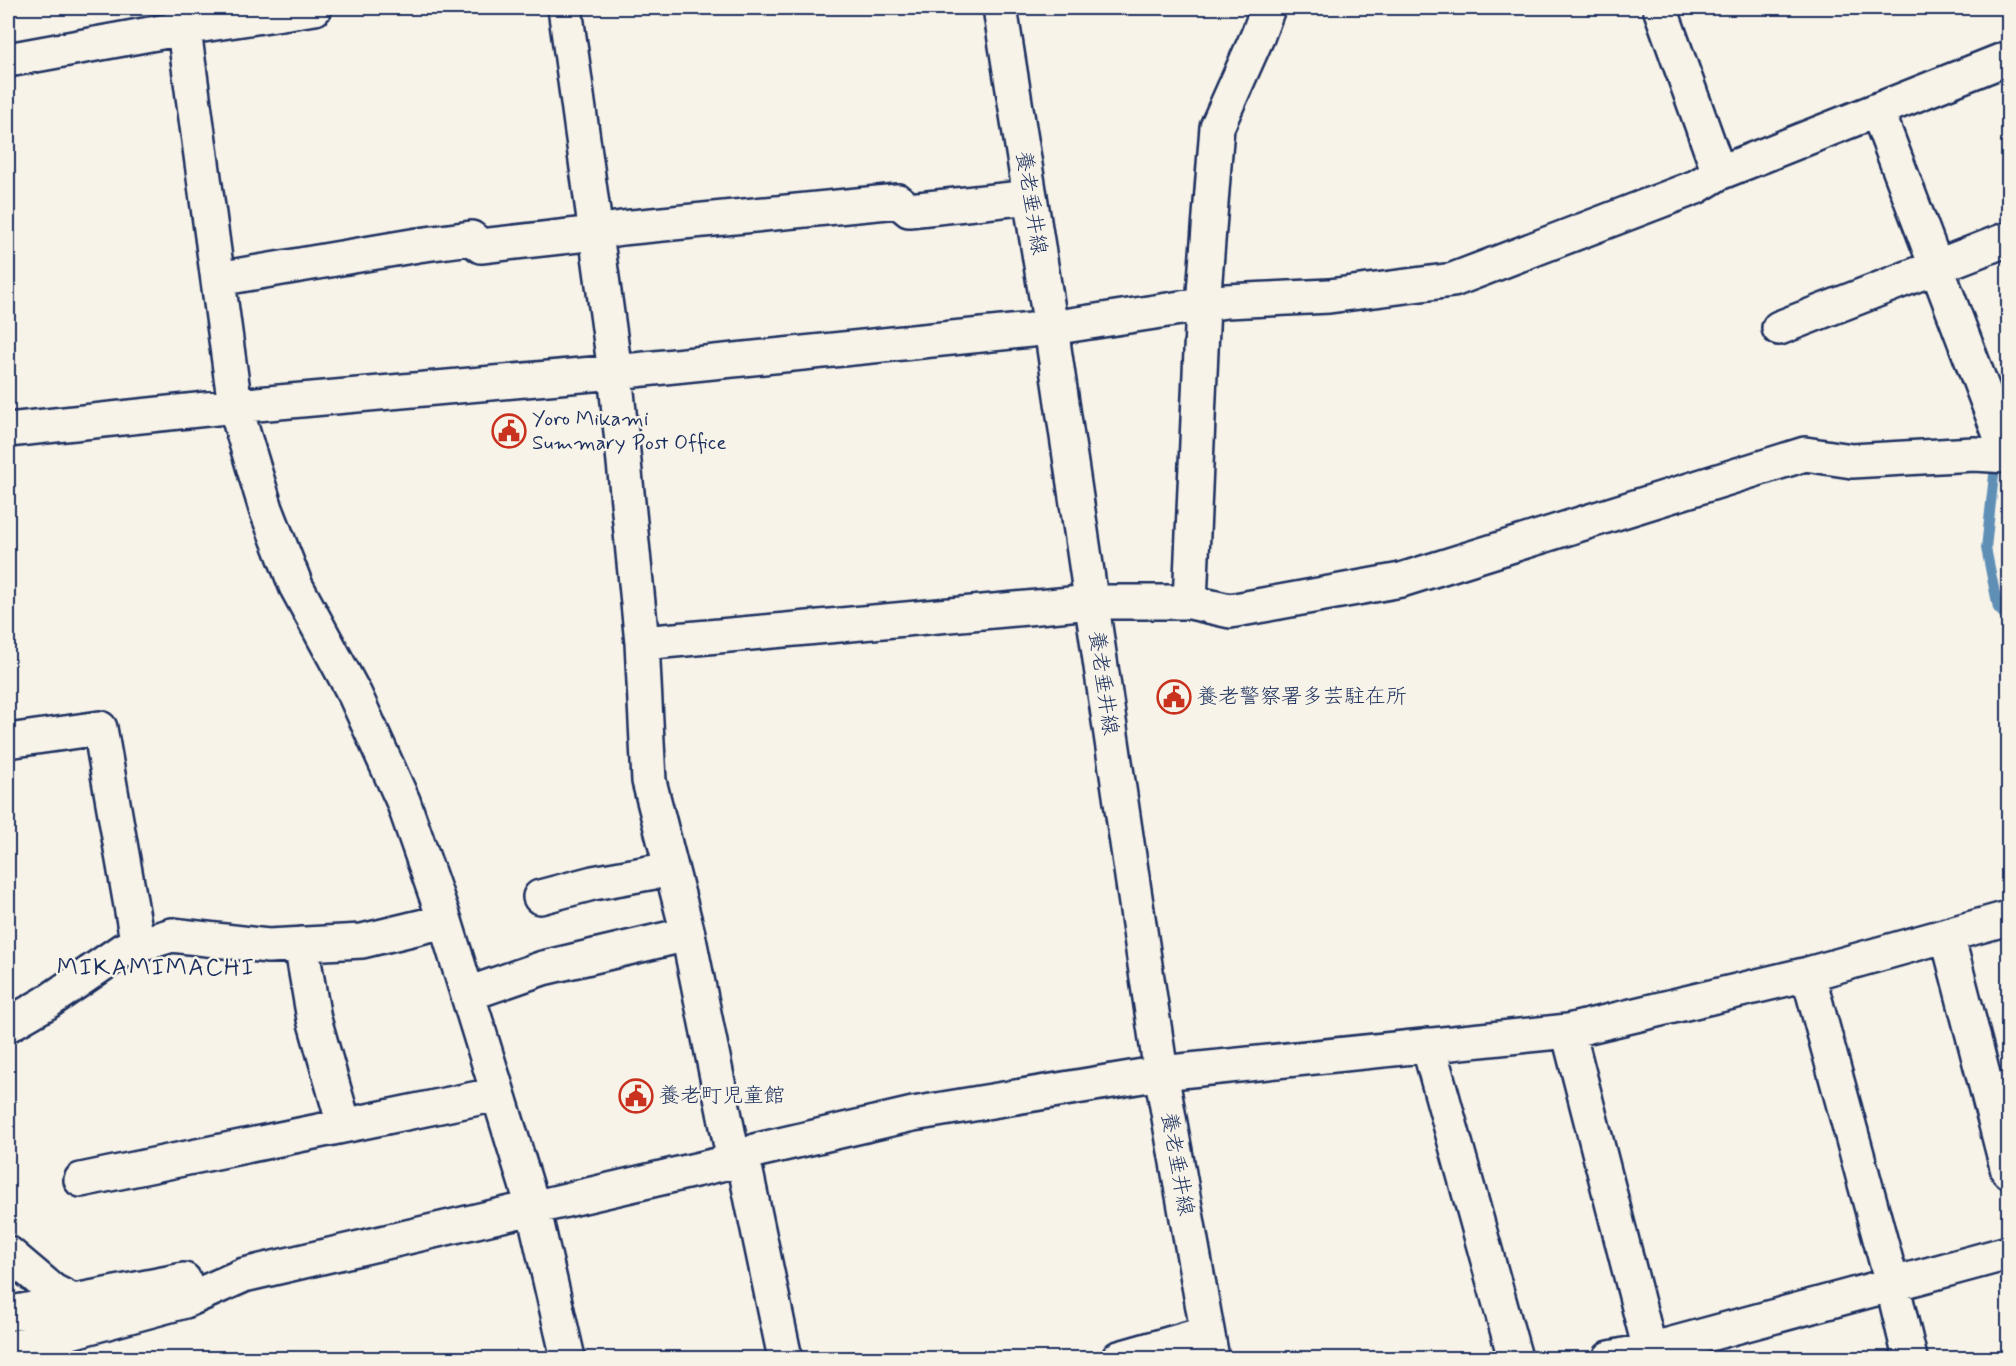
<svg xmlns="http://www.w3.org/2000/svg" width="2016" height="1366" viewBox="0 0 2016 1366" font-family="Mynerve,'Klee One',sans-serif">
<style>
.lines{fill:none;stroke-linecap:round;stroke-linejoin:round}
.stream{stroke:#618fb6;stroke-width:10}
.street-casing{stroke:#1b2f5e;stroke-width:38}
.secondary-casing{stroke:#1b2f5e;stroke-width:38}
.street{stroke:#f7f3e8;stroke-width:33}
.secondary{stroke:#f7f3e8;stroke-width:33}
.labels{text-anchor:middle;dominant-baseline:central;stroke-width:5;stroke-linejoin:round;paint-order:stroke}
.street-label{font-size:21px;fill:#1b2f5e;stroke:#f7f3e8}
.poi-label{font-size:21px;fill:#1b2f5e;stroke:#f7f3e8;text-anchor:start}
.quarter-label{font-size:24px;letter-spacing:1.5px;fill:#1b2f5e;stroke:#f7f3e8}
</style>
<rect width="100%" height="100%" fill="#f7f3e8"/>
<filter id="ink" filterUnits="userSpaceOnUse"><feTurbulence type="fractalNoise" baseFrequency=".0167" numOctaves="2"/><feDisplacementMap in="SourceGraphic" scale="12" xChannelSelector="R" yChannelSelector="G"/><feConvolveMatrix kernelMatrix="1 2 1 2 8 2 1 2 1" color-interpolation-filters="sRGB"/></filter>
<g filter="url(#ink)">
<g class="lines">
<path class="stream" d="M1996 457 1986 548 1998 608 2008 619"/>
<g class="street-casing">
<path id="street" d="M181 8 235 406 266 509 296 586 355 695 403 801 445 921 533 1207 568 1358
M565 8 615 372 642 643 649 781 688 934 734 1161 746 1172 785 1358
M1660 8 1719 173
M8 60 183 28 315 8
M1877 110 2008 456
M218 279 418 245 471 238 481 246 578 235 622 228 898 201 909 210 1030 197
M1779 328 2008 239
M8 430 235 406 615 372 1051 328 1226 301 1329 296 1453 280 1696 187 1719 173 2008 58
M1190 602 1203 305 1217 127 1258 35 1268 8
M642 643 1092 602H1190L1230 611 1401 580 1805 454 1852 461 1974 454 2008 456
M8 741 100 728 138 946
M540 897 593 883 671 869
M1947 935 2008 1171
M301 944 314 1019 344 1125
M1808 974 1892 1283 1910 1358
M468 994 543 968 688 934
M8 1025 46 1003 123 950 172 935 268 946 362 941 445 921
M1568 1031 1652 1358
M1428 1045 1515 1358
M81 1180 498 1094
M8 1253 53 1291 75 1302
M12 1313 184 1280
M8 1349 185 1301 244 1275 734 1161 758 1150 913 1114 1161 1073 1568 1031 1808 974 2008 918
M1119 1358 1207 1333
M1610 1358 1650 1350 2008 1253"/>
</g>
<g class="secondary-casing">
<path id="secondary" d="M1000 8 1051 328 1161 1073 1212 1358"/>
</g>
<use href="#street" class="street"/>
<use href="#secondary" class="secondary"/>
</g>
</g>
<defs>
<g id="civic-ring" transform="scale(1.725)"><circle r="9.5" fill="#f7f3e8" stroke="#c8321e" stroke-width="1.5"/><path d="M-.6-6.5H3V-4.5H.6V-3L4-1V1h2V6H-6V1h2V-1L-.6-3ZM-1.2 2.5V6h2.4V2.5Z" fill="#c8321e"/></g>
</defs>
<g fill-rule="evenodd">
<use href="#civic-ring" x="509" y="431"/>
<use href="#civic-ring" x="1174" y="697"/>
<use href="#civic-ring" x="636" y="1096"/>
</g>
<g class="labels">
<g class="street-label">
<text transform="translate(1031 203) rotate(81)">養老垂井線</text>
<text transform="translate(1103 683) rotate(82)">養老垂井線</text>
<text transform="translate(1177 1164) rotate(80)">養老垂井線</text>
</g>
<g class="poi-label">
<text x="532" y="419">Yoro Mikami<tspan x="532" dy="24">Summary Post Office</tspan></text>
<text x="1197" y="697">養老警察署多芸駐在所</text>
<text x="659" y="1096">養老町児童館</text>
</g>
<g class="quarter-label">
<text x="156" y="968">MIKAMIMACHI</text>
</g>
</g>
<rect width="2016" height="1366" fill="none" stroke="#f7f3e8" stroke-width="30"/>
<rect x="15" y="15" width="1986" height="1336" fill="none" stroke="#1b2f5e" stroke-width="2" filter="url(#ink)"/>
</svg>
